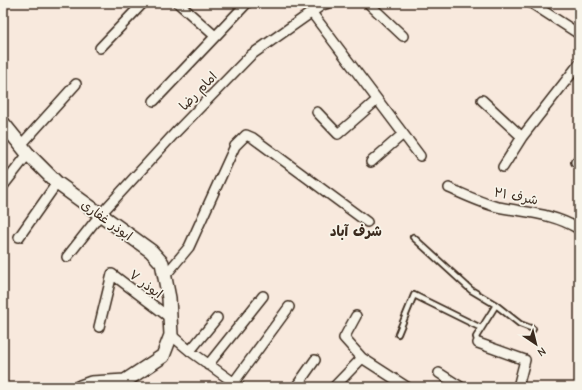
<svg xmlns="http://www.w3.org/2000/svg" width="582" height="390" viewBox="0 0 582 390" font-family="'Comic Neue','Playpen Sans Arabic',sans-serif">
<style>
.lines{fill:none;stroke-linecap:round;stroke-linejoin:round}
.service-casing{stroke:#3b2a1e;stroke-width:8}
.minor-casing{stroke:#3b2a1e;stroke-width:12}
.secondary-casing{stroke:#3b2a1e;stroke-width:16}
.service{stroke:#f7f3e8;stroke-width:4.5}
.minor{stroke:#f7f3e8;stroke-width:9}
.secondary{stroke:#f7f3e8;stroke-width:13}
.labels{text-anchor:middle;dominant-baseline:central;stroke-width:3.5;stroke-linejoin:round;paint-order:stroke}
.street-label{font-size:13px;fill:#3b2a1e;stroke:#f7f3e8}
.neighbourhood-label{font-size:14px;font-weight:bold;fill:#3b2a1e;stroke:#f7f3e8}
</style>
<rect width="100%" height="100%" fill="#f8e9dd"/>
<filter id="ink" filterUnits="userSpaceOnUse"><feTurbulence type="fractalNoise" baseFrequency=".025" numOctaves="2"/><feDisplacementMap in="SourceGraphic" scale="8" xChannelSelector="R" yChannelSelector="G"/><feConvolveMatrix kernelMatrix="1 2 1 2 8 2 1 2 1" color-interpolation-filters="sRGB"/></filter>
<g filter="url(#ink)">
<g class="lines">
<g class="service-casing">
<path id="service" d="M413 237 471 290 496 305 476 337 478 343
M496 305 520 324 533 329
M398 334 414 295 481 328"/>
</g>
<g class="minor-casing">
<path id="minor" d="M178 3 215 36
M368 3 403 36
M531 3 579 34
M312 13 420 156
M100 48 143 3
M482 100 522 137
M154 101 247 3
M317 112 338 134 377 100
M21 145 76 84
M371 162 403 134
M576 162 579 164
M503 167 522 137 579 64
M3 186 28 154
M449 188C465 195 481 203 498 207 528 213 552 213 579 229
M19 237 57 183
M67 257 100 215 175 133 251 55 322 5 329 3
M164 277 189 247 235 146 246 135 253 138 367 222
M356 316 344 338 362 358
M99 327 112 274 170 318
M171 335 190 351 240 387
M478 343 525 360 518 387
M190 351 217 318
M208 365 263 296
M439 373 461 387
M234 382 289 307
M296 387 315 360
M334 387 362 358 407 387"/>
</g>
<g class="secondary-casing">
<path id="secondary" d="M3 123 28 154 57 183 151 251 162 263 169 298 171 335 163 356 125 381 91 383 80 387"/>
</g>
<use href="#service" class="service"/>
<use href="#minor" class="minor"/>
<use href="#secondary" class="secondary"/>
</g>
</g>
<g class="labels">
<g class="street-label">
<text transform="translate(198 91) rotate(-46)">امام رضا</text>
<text transform="translate(516 196) rotate(11)">شرف ۲۱</text>
<text transform="translate(107 220) rotate(36)">ابوذر غفاری</text>
<text transform="translate(146 284) rotate(37)">ابوذر ۷</text>
</g>
<g class="neighbourhood-label">
<text x="356" y="231">شرف آباد</text>
</g>
</g>
<rect width="582" height="390" fill="none" stroke="#f7f3e8" stroke-width="16"/>
<rect x="8" y="8" width="566" height="374" fill="none" stroke="#3b2a1e" stroke-width="1.5" filter="url(#ink)"/>
<g transform="translate(536 344) rotate(145)" stroke="#f7f3e8" stroke-width="3" paint-order="stroke">
<path d="M0-3L7 15L0 10L-7 15Z" fill="#3b2a1e"/>
<text y="-6" font-size="11" font-weight="bold" text-anchor="middle" fill="#3b2a1e">N</text>
</g>
</svg>
